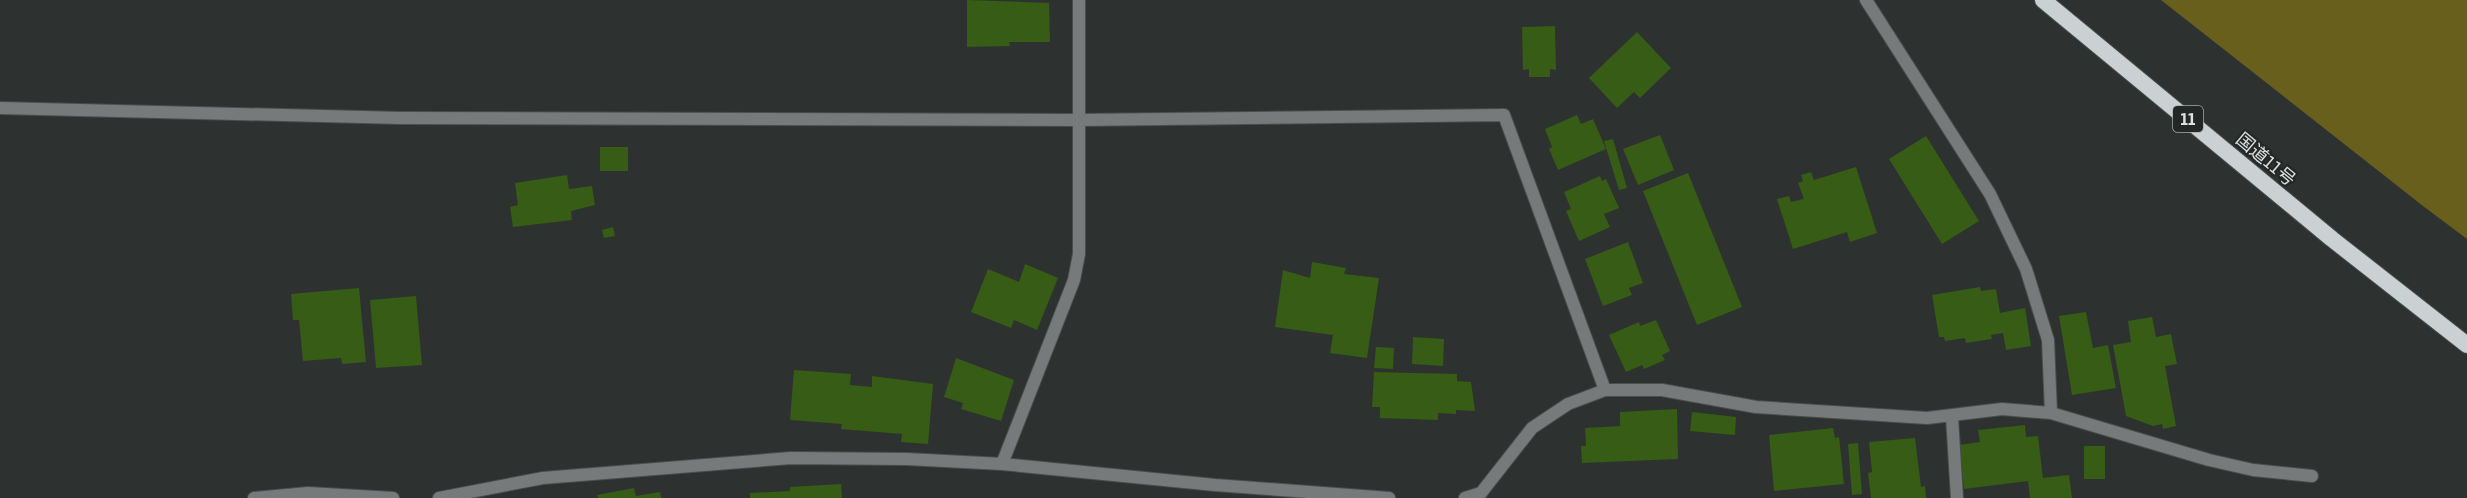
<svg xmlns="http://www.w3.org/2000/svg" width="2467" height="498" viewBox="0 0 2467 498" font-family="'Asap Condensed','Noto Sans JP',sans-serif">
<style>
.forest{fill:#695f1d}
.building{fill:#365c15}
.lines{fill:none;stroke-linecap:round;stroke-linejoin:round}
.minor-casing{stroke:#494e4c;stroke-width:14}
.trunk-casing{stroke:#494e4c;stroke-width:18}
.minor{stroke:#777a7a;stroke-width:12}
.trunk{stroke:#cad1d2;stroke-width:16}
.labels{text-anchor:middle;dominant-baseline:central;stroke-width:4.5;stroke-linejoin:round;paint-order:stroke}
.shield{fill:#232826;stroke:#a6aaa8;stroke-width:1.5}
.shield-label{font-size:16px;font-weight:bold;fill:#dee1e0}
.street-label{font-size:18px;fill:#dee1e0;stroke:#232826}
</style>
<rect width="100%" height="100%" fill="#2d3230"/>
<path class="forest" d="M2161 0H2467V239L2423 206Z"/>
<path class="building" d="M967 0 1049 3 1050 42H1009L1010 46 967 47Z
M1555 26 1556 70 1550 69V77H1529V69L1523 70 1522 27Z
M1637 32 1671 68 1640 98 1634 92 1617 108 1589 78Z
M1577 115 1581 124 1593 119 1606 149 1558 170 1549 149 1552 147 1545 129Z
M1660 135 1674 170 1638 185 1623 149Z
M1926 136 1979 221 1942 244 1889 159Z
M1613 139 1627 188 1619 190 1604 141Z
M600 147H628V171H600Z
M1856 167 1877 233 1850 242 1847 232 1793 249 1777 199 1789 196 1791 202 1804 199 1798 183 1803 181 1801 175 1811 172 1814 180Z
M1688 173 1742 307 1697 325 1643 191Z
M567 175 569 189 592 186 595 205 571 211 572 220 513 227 510 207 518 205 515 183Z
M1600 176 1602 181 1606 179 1619 208 1604 214 1610 227 1579 241 1566 211 1571 209 1564 192Z
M613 227 615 236 604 238 602 230Z
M1628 242 1643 283 1629 288 1632 295 1603 306 1585 259Z
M1312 262 1346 268 1344 274 1379 278 1367 358 1330 353 1333 335 1275 327 1283 270 1310 278Z
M1025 264 1058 278 1037 330 1014 320 1011 328 971 312 988 269 1019 282Z
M1980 287 1981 291 1996 289 2000 313 2025 308 2031 346 2006 350 2003 333 1991 335 1992 339 1966 343 1965 338 1945 341 1944 337H1939L1932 295Z
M359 288 366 362 342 364 341 358 303 361 299 320H293L291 294Z
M416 296 422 365 376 368 370 300Z
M2086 312 2093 348 2108 345 2116 388 2072 395 2059 316Z
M2152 317 2156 337 2171 334 2177 364 2165 366 2176 426 2163 429 2162 424 2153 426 2126 416 2113 345 2131 342 2128 321Z
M1656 320 1670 351 1662 355 1665 360 1644 369 1642 365 1626 372 1609 335 1639 322 1640 326Z
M1413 337 1444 339 1443 366 1412 364Z
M1376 347 1394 348 1393 369 1374 368Z
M956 358 1014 380 1001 421 961 409 963 403 944 397Z
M794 370 851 374 850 385 872 387V376L933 384 928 444 901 442 902 434 841 429 842 424 790 420Z
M1374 372 1457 374V381L1471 382 1475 411 1456 410V414L1438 413V420L1380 418V407H1372Z
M1677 409 1678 459 1582 463 1581 446H1586L1585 428 1620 426V412Z
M1692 412 1736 417 1735 435 1690 431Z
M2025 425 2026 437 2038 436 2043 478 2069 475 2072 498H2030L2028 481 1964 489 1959 445 1980 442 1978 430Z
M1833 428 1835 438 1839 437 1844 484 1774 491 1769 435Z
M1915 438 1921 487 1925 486 1926 498H1871L1868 473 1872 472 1869 442Z
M1858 443 1862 494 1852 495 1848 444Z
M2084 446H2105V479H2084Z
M841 484 842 498H750V493L790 491V487Z
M634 488 636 496 660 492 661 498H598L597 495Z"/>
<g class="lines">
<g class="minor-casing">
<path id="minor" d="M1866 0 1990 194 2026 269 2048 340 2051 413
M0 108 401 118 1079 120 1504 115 1605 390
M1952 417 1957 498
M1002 464 1074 280 1079 254V0
M254 498 308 493 393 498
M439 498 543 478 791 458 907 459 1002 464 1215 485 1389 498
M1465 498 1481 493 1532 428 1568 404 1605 390H1662L1756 407 1927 418 2002 409 2051 413 2209 460 2253 470 2312 476"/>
</g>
<g class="trunk-casing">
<path id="trunk" d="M2043 0 2332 239 2467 345"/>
</g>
<use href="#minor" class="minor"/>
<use href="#trunk" class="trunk"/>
</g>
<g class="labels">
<rect class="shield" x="2173" y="106" width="30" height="26" rx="4.5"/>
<g class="shield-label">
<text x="2188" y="119">11</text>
</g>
<g class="street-label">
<text transform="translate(2266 159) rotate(40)">国道11号</text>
</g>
</g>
</svg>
